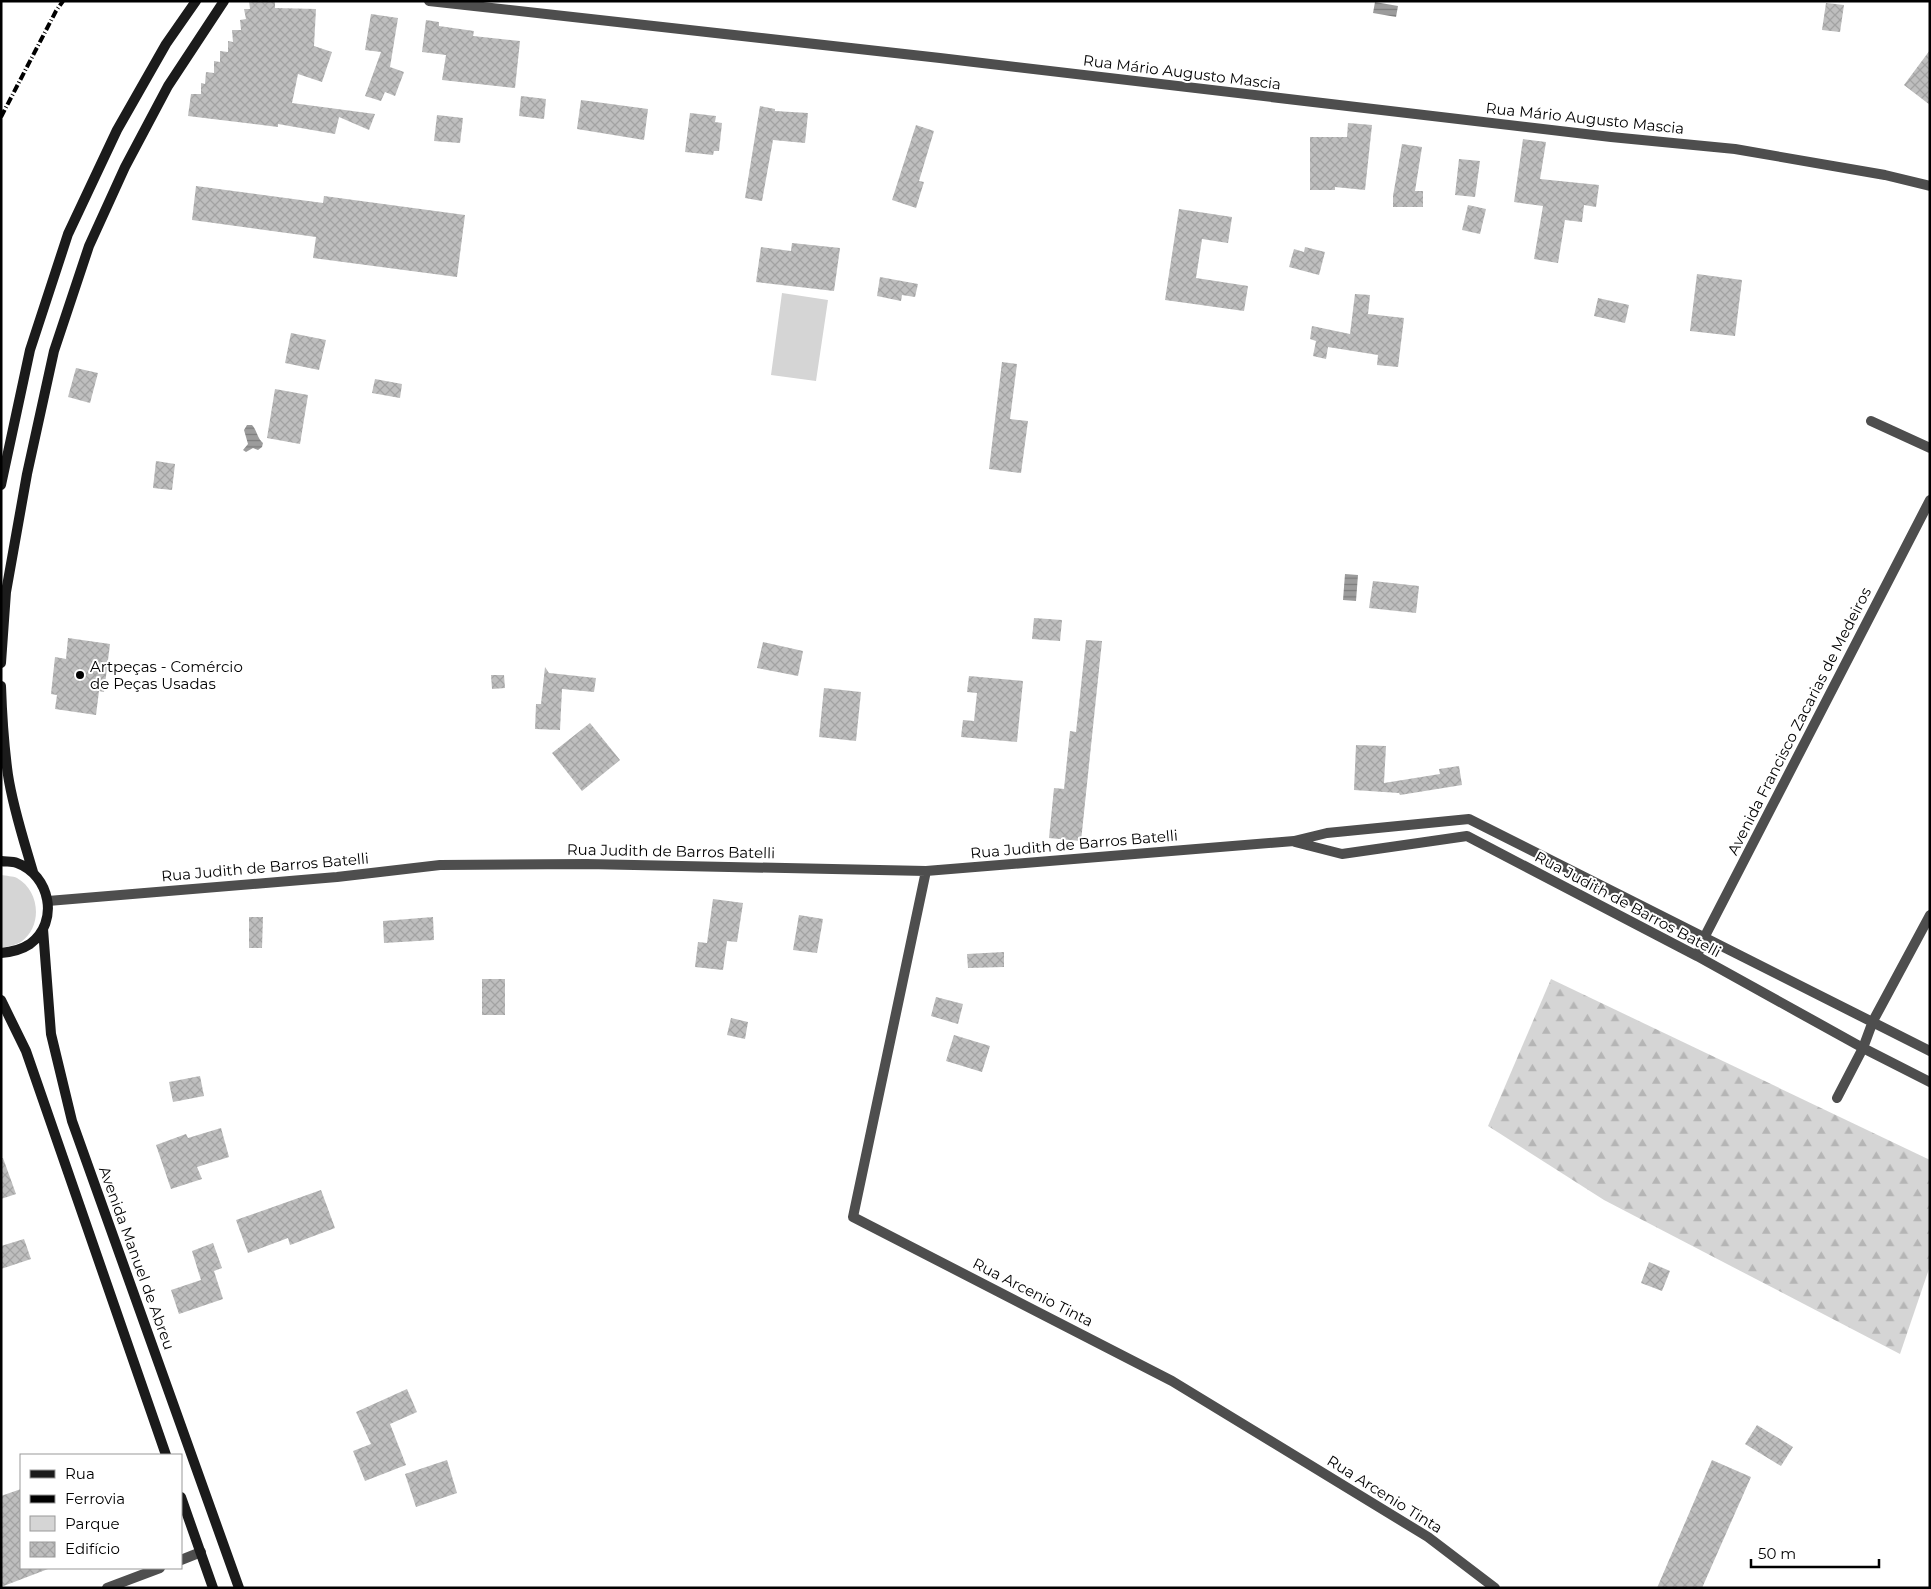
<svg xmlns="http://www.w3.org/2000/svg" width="1931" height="1589" viewBox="0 0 1931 1589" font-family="Montserrat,sans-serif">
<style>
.green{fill:#d5d5d5}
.forest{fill:url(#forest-firs)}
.water{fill:url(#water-rules)}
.building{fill:url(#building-cross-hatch)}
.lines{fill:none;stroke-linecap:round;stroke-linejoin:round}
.minor{stroke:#4e4e4e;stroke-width:10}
.secondary{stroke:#1b1b1b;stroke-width:10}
.rail{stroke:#000;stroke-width:4;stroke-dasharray:8 2.5 1 2.5;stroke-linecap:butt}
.poi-dot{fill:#000;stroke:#fff;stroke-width:2}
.labels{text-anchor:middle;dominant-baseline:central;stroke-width:4;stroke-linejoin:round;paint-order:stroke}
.street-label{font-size:15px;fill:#000;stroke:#fff}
.poi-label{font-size:15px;fill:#000;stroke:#fff;text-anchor:start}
</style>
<defs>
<pattern id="forest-firs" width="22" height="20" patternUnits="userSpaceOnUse" patternTransform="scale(1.25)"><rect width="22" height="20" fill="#d5d5d5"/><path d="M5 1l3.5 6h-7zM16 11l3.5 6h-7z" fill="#b5b5b5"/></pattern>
<pattern id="water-rules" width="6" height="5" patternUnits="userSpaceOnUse" patternTransform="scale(1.25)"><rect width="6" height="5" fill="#9c9c9c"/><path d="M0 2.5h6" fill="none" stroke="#7d7d7d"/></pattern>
<pattern id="building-cross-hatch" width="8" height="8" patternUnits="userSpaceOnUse" patternTransform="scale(1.25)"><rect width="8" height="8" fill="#bebebe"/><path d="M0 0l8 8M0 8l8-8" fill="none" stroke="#a2a2a2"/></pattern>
</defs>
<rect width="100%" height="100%" fill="#fff"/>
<path class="green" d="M782 293 828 300 816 381 771 375Z
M1 875C6 876 13 876 17 878 40 891 43 926 21 942 16 945 8 946 2 948Z"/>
<path class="forest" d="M1551 979 1930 1160V1266L1900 1354 1604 1200 1488 1126Z"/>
<path class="water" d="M1375 2 1398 6 1396 17 1373 13Z
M247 425H252C257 430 257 438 263 443L262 447 258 450 253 448 246 452 243 450 248 444 244 430Z
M1345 574 1358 575 1356 601 1343 600Z"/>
<path class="building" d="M249 1H275V8L316 9 314 46 332 52 322 82 298 74 292 103 375 114 369 130 339 117 335 134 278 124V127L188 116 191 94H201V83L205 84 206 72 214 73V61L220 62V51L228 52V41L233 42 232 30H241L240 20 246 19 244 9H250Z
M1826 3 1844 5 1840 32 1822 30Z
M371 14 398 18 390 67 404 72 395 96 385 92 381 101 365 96 381 52 365 50Z
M426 20 439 22V26L474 31 473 36 520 41 515 88 442 80 446 55 422 52Z
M1930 50V105L1904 85Z
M521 96 546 99 544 119 519 116Z
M581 100 648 109 644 140 577 129Z
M760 106 775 109V111L808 113 805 143 773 140 762 201 745 198Z
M690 113 716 116 715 122 722 123 719 151H714L713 155 685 152Z
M437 115 463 118 460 143 434 141Z
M1348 123 1372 125 1365 190 1335 187V190H1310V137H1347Z
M916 125 934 131 919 181 924 182 916 208 892 200Z
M1523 139 1546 142 1540 179 1599 185 1596 207 1584 205 1582 222 1565 220 1558 263 1534 259 1543 206 1514 202Z
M1402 144 1422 147 1415 191H1423V207H1393V196Z
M1459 159 1480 161 1475 197 1455 195Z
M196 186 323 203 324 196 465 215 457 277 313 258 316 237 192 220Z
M1468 205 1486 209 1480 234 1462 230Z
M1179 209 1232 217 1228 243 1202 239 1196 278 1248 286 1244 311 1165 300Z
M792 243 840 248 834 291 756 282 761 247 791 251Z
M1305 247 1325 252 1319 275 1289 267 1294 249 1304 252Z
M1697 274 1742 280 1735 336 1690 331Z
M880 277 918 284 915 297 902 295 901 301 877 296Z
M1355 294 1370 295 1368 314 1404 318 1398 367 1377 365 1378 355 1328 347 1326 359 1313 356 1316 341 1310 339 1312 326 1350 334Z
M1598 298 1629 305 1625 323 1594 316Z
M291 333 326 340 319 370 285 363Z
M1002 362 1017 364 1010 419 1028 421 1021 473 989 469Z
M76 368 98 373 90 403 68 397Z
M375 379 402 384 400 398 372 393Z
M275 389 308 395 300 444 267 438Z
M156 461 175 464 172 490 153 488Z
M1373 581 1419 586 1416 613 1369 608Z
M1034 618 1062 620 1060 641 1032 639Z
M68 638 110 644 104 692 99 691 96 715 55 709 57 695 51 694 55 657 66 659Z
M1086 640 1102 641 1081 841 1049 838 1054 788 1064 789 1070 731 1076 732Z
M763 642 803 651 798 676 757 668Z
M545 667 549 673 596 678 594 692 562 689 560 730 535 729 536 704H541Z
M491 675H504L505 688 492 689Z
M969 676 1023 681 1017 742 961 737 963 720 974 721 977 693 967 692Z
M824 688 861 692 856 741 819 737Z
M590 723 620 760 582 791 552 753Z
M1356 745 1386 746 1384 783 1440 774 1439 769 1459 766 1462 785 1400 795 1399 793 1354 790Z
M713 899 743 903 737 942 727 941 723 970 695 967 698 942 707 943Z
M799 915 823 919 817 953 793 950Z
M249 917H263L262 948H249Z
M433 917 434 940 384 943 383 921Z
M1004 952V967L968 968 967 954Z
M482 979H505V1015H482Z
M936 997 963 1004 958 1024 931 1016Z
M731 1018 748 1022 745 1039 727 1035Z
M954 1035 990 1046 982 1072 946 1061Z
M200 1076 204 1096 173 1102 169 1082Z
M221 1128 229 1157 197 1167 202 1179 171 1189 156 1145 186 1134 188 1138Z
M1 1158H3L16 1194 1 1199Z
M321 1190 335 1228 290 1245 288 1238 248 1253 236 1220Z
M24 1239 31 1259 1 1269V1246Z
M213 1243 222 1268 214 1271 223 1299 179 1314 171 1290 201 1280 192 1251Z
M1649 1262 1670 1271 1662 1291 1641 1283Z
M407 1389 417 1412 390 1424 406 1465 365 1481 353 1451 371 1444 356 1412Z
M1757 1425 1793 1447 1781 1466 1745 1444Z
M447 1460 457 1493 416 1507 405 1474Z
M1712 1460 1751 1477 1702 1588H1657Z
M21 1489V1568H48V1569L1 1587V1496Z"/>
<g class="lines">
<path class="minor" d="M429 1 940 58 1611 137 1735 149 1885 175 1930 186
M1871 421 1930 448
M1295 842 1342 854 1467 836 1697 956 1863 1048 1930 1082
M926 871 853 1217 1172 1381 1428 1537 1495 1588
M48 901 337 877 440 865 587 864 926 871 1294 841 1327 833 1469 819 1930 1051
M1697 956 1705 936 1930 500
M1837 1098 1863 1048 1873 1021 1930 915
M181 1560 201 1552
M107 1588 160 1568"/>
<path class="secondary" d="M1 485 30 350 68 234 117 130 166 44 196 1
M1 663 6 592 27 474 54 351 89 246 125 167 168 86 224 1
M1 686C2 716 4 746 8 775 13 808 24 841 33 872
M1 861C6 862 12 861 17 863 50 875 60 922 30 944 21 950 12 952 1 953
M43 929 51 1034 72 1121 239 1588
M1 1000 26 1051 166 1455
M181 1497 213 1588"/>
<path class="rail" d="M1 117 56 11 63 1"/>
</g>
<circle class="poi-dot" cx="80" cy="675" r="5"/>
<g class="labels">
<g class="street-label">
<text transform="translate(1182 72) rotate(7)">Rua Mário Augusto Mascia</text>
<text transform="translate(1585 118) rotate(6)">Rua Mário Augusto Mascia</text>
<text transform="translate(1799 721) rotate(-63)">Avenida Francisco Zacarias de Medeiros</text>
<text transform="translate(1074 844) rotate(-5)">Rua Judith de Barros Batelli</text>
<text transform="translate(671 851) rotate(1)">Rua Judith de Barros Batelli</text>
<text transform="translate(265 867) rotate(-5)">Rua Judith de Barros Batelli</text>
<text transform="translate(1628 904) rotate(28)">Rua Judith de Barros Batelli</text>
<text transform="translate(137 1258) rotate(70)">Avenida Manuel de Abreu</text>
<text transform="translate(1033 1292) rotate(27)">Rua Arcenio Tinta</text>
<text transform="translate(1385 1494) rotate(32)">Rua Arcenio Tinta</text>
</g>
<g class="poi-label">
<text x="90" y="666">Artpeças - Comércio<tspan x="90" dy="17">de Peças Usadas</tspan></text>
</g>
</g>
<rect width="1931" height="1589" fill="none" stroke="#000000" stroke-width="5"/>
<rect x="20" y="1454" width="162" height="115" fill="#ffffff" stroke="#999999"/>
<rect x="30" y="1470" width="25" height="8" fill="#1b1b1b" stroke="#999999"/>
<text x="65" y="1479" font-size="15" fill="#000000">Rua</text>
<rect x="30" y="1495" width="25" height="8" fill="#000000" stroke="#999999"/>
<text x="65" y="1504" font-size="15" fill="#000000">Ferrovia</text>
<rect x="30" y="1516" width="25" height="15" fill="#d5d5d5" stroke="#999999"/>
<text x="65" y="1529" font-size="15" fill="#000000">Parque</text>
<rect x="30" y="1542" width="25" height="15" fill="url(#building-cross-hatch)" stroke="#999999"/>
<text x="65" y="1554" font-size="15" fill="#000000">Edifício</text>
<path d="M1751 1559v8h128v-8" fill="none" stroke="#000000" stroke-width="2.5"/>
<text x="1758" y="1559" font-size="15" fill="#000000" stroke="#ffffff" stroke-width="4" paint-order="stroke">50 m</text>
</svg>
